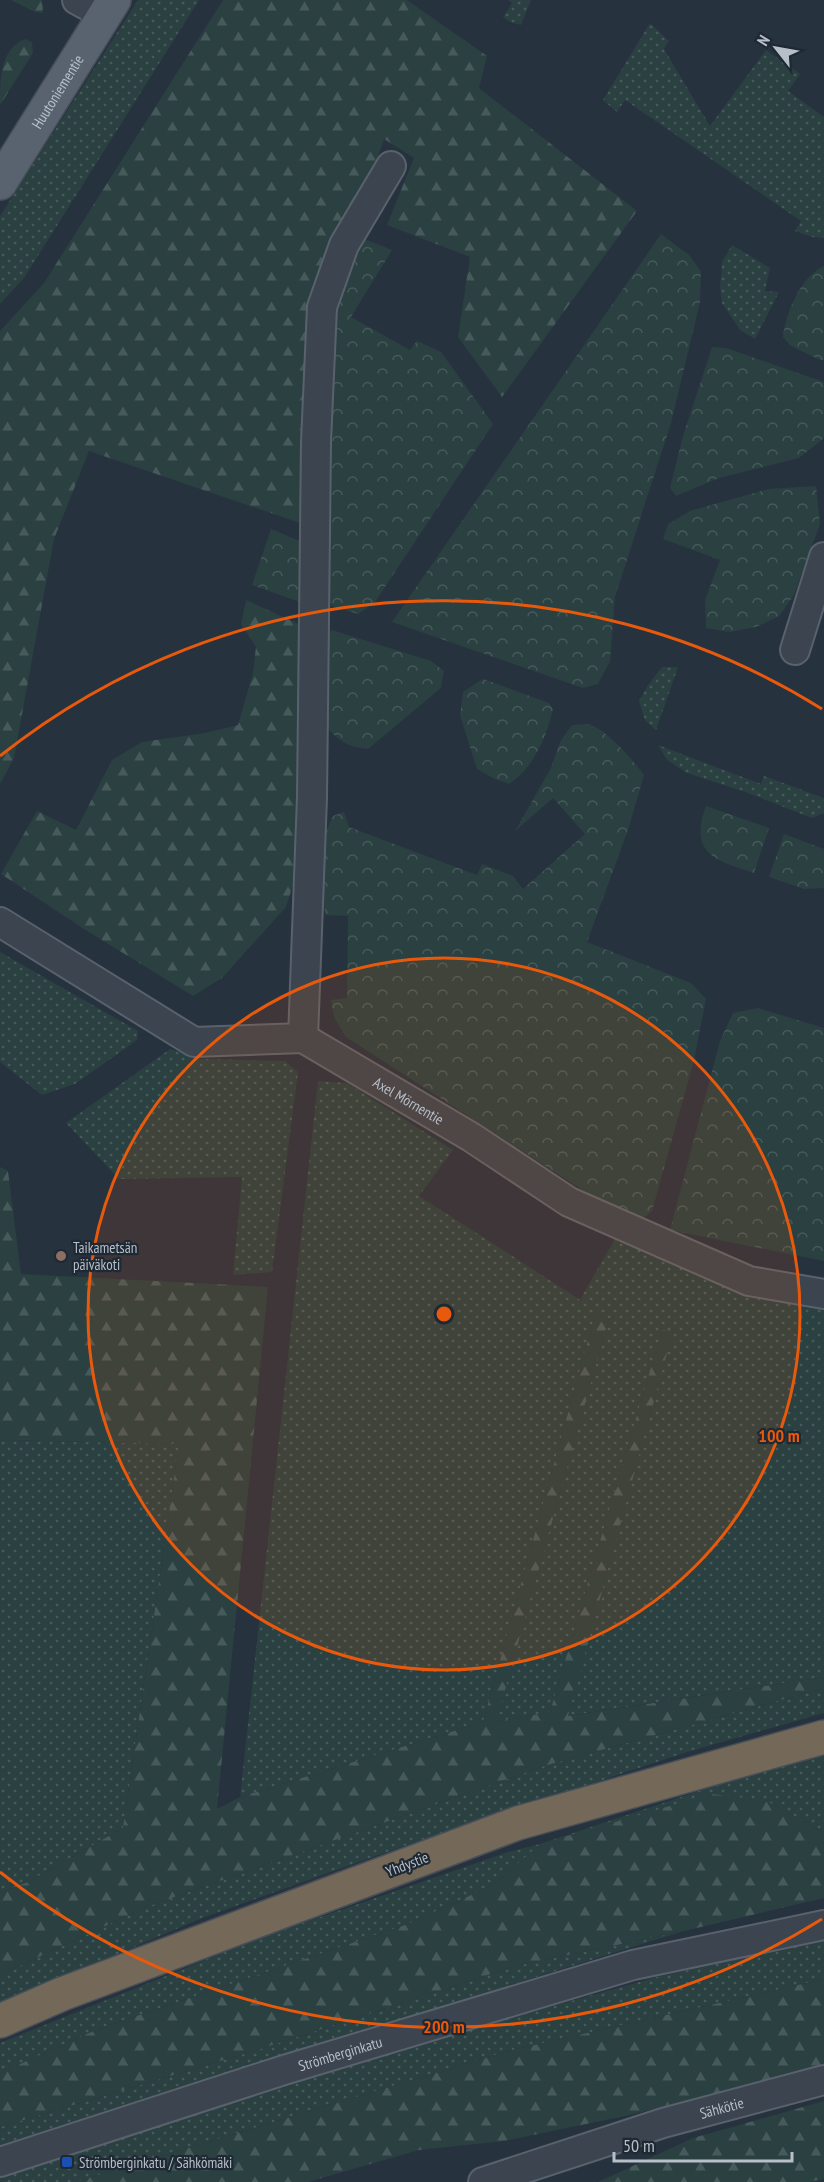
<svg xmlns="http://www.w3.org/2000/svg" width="824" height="2182" viewBox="0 0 824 2182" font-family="'PT Sans Narrow',sans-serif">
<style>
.grass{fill:url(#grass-dots)}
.forest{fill:url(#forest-firs)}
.park{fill:url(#park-crowns)}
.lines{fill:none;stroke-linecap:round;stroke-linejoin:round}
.minor-casing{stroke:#59626c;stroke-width:32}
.major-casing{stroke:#444d58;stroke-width:36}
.highway-casing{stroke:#464f59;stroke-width:36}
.minor{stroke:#3b444f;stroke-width:28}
.major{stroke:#59636f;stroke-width:33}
.highway{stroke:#746858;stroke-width:33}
.ring{fill:none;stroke:#e8590c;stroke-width:3}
.education-dot{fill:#8d6e63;stroke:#1f2934;stroke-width:2}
.transit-dot{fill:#1a4fb4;stroke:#1f2934;stroke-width:2}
.labels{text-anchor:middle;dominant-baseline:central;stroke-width:4.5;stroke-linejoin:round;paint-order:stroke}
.street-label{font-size:15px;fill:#b7bfc9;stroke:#1f2934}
.poi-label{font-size:15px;fill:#b7bfc9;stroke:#1f2934;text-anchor:start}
.centre{fill:#e8590c;stroke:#1f2934;stroke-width:3}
.ring-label{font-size:18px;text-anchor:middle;font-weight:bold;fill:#e8590c;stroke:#1f2934;stroke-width:4.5;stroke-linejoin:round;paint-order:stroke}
</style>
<defs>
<pattern id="grass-dots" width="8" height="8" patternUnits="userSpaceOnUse" patternTransform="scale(1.5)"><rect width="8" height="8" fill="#2a4041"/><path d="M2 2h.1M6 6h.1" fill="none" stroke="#475a5b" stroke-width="1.8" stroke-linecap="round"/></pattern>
<pattern id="forest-firs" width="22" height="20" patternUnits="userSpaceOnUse" patternTransform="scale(1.5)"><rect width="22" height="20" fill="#2a4041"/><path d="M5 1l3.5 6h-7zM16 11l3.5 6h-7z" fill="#475a5b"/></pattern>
<pattern id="park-crowns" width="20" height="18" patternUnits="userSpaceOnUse" patternTransform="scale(1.5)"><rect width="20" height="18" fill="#2a4041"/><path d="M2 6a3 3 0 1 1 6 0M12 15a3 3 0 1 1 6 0" fill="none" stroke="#475a5b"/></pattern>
</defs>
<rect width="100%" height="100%" fill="#27323f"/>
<path class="grass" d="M138 0H199L24 278 0 304V216Z
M508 0H531L521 25 510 22 503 17 512 3Z
M650 23 669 41 664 49 710 126 766 50 800 74 788 91 824 117V238L812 237 795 231 801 221 625 100 617 112 603 100Z
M732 245 770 268 765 291 779 292 755 339 740 330 722 303 720 288 722 262Z
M662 667H678L656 730 645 720 639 701 648 685Z
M658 745 761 784 764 776 824 798V813L812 818 745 792 687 773 667 760Z
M0 952 138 1031 137 1040 75 1084 42 1095 0 1062Z
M170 1049 201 1059 285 1061 298 1072 272 1272 233 1275 242 1177 119 1179 66 1123Z
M318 1081 347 1083 453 1150 419 1196 582 1301 581 1298 615 1239 740 1284 824 1298V1677L567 1716 673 1331 662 1330 550 1712 495 1722 609 1318 595 1315 483 1722 240 1797Z
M0 1440 179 1444 123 1828 28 1882 0 1893Z
M824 1688V1713L687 1752 401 1847 202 1918 0 2004V1975L146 1907 544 1766Z
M824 1755V1833L765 1800 541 1844 493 1885 408 1924 98 2029 0 2073V2043L257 1939 508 1852 540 1844 726 1782Z
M684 1931 174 2090 0 2147V2127L260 2049 515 1966Z
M824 1940V1979L508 2051 76 2182H0V2176L151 2124 517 2016 657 1977Z"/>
<path class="forest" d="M11 0H42L43 13 35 12Z
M223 0H407L487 56 479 88 637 211 502 397 458 337 470 257 387 225 414 158 384 139 377 159 312 286 303 524 89 451 54 539 14 758 0 784V331L44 283Z
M25 39 32 42 33 53 0 105C0 79 0 49 25 39Z
M246 600 303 626 298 869 286 907 222 978 193 996 84 929 1 874 37 811 76 830 112 760 142 742 205 733 238 725 253 673 256 647 241 624Z
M0 1167 8 1171 21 1274 268 1287 217 1809 240 1797 483 1722 595 1315 609 1318 496 1722 550 1712 662 1330 673 1331 568 1716 824 1677V1688L544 1766 146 1907 0 1975V1893L28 1882 123 1828 179 1444 0 1440Z
M711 1794 765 1800 824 1833V1898L684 1931 515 1966 260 2049 0 2127V2073L98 2029 408 1924 493 1885 540 1844Z
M824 1979V2065L634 2114 504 2141 419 2150 308 2182H76L508 2051Z
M824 2101V2179L809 2182H598L693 2138Z"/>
<path class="park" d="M661 234 689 255 701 271 700 302 671 423 615 597 610 661 598 684 583 688 392 622Z
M362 238 392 250 351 317 410 350 417 341 441 352 493 424 375 602 358 614 332 606 327 598 332 302Z
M824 266V360H820L791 346 783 337C786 313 800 277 824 266Z
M712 347 726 348 824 382V438L799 458 719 478 676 496 670 488 683 436Z
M816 486 820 524 794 595 779 616 756 627 730 632 706 628 705 600 720 560 663 539 668 524 690 511 768 489Z
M271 529 307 544 303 603 252 585Z
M332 630 431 661 444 671 441 688 368 749C345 747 337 739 322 722L325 639Z
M483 679 549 703 553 709C547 736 533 769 509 784L493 778 477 769 460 715 463 692Z
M572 725C578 725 586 723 591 725 608 731 634 761 644 775L629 827 587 942 691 983 706 999 694 1060 652 1211 641 1220 620 1214 346 1037 334 1017 331 1000 347 998 348 916 325 915 319 846 333 816 344 812 349 827 477 875 482 864 513 876 523 889 585 834 553 798 515 831 551 768 560 742Z
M706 806 769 828 754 873C714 860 689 854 706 806Z
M784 834 824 849V888L804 889 769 877Z
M758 1008 824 1028V1261L670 1230 720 1041 733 1013Z"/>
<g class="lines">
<g class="minor-casing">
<g id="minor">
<path d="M77 0 105 15"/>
<path d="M795 650 824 557"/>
<path id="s1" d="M0 922 194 1042 303 1038 471 1137 569 1202 749 1281 824 1294"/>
<path d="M303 1038 312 797 316 442 322 307 344 245 391 166"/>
<path id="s2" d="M0 2162 284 2070 633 1965 824 1925"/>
<path id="s3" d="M483 2182 663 2123 824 2080"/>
</g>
</g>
<g class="major-casing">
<g id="major">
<path id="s4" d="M0 183 114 0"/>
</g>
</g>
<g class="highway-casing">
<path id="highway" d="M0 2021 62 1994 518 1823 824 1737"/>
</g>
<use href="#minor" class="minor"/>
<use href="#major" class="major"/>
<use href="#highway" class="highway"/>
</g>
<circle cx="444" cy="1314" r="356" fill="#e8590c" fill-opacity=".12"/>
<g class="ring">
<circle cx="444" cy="1314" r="356"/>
<path d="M822 1919A713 713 0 0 1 0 1872M0 756A713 713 0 0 1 822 709"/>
</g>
<circle class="education-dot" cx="61" cy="1256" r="6"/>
<rect class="transit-dot" x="61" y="2156" width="12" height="12" rx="3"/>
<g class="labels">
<g class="street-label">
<text stroke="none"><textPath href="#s4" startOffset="108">Huutoniementie</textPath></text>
<text stroke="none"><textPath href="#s1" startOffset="460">Axel Mörnentie</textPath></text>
<text transform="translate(407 1864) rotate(-21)">Yhdystie</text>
<text stroke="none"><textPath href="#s2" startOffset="357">Strömberginkatu</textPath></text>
<text stroke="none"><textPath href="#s3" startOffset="250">Sähkötie</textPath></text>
</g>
<g class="poi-label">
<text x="73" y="1247">Taikametsän<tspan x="73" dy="17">päiväkoti</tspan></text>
<text x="79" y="2162">Strömberginkatu / Sähkömäki</text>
</g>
</g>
<circle cx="444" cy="1314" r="9" class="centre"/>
<g class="ring-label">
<text x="779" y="1442">100 m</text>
<text x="444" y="2033">200 m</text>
</g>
<g transform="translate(776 48) rotate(301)" stroke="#1f2934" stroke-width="4.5" paint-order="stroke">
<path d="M0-4.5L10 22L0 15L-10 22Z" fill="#b7bfc9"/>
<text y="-9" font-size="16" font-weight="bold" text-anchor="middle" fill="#b7bfc9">N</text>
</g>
<path d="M614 2152v9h178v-9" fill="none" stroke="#b7bfc9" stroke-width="3"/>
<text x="623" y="2152" font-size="18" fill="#b7bfc9" stroke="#1f2934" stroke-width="4.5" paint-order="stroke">50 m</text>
</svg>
